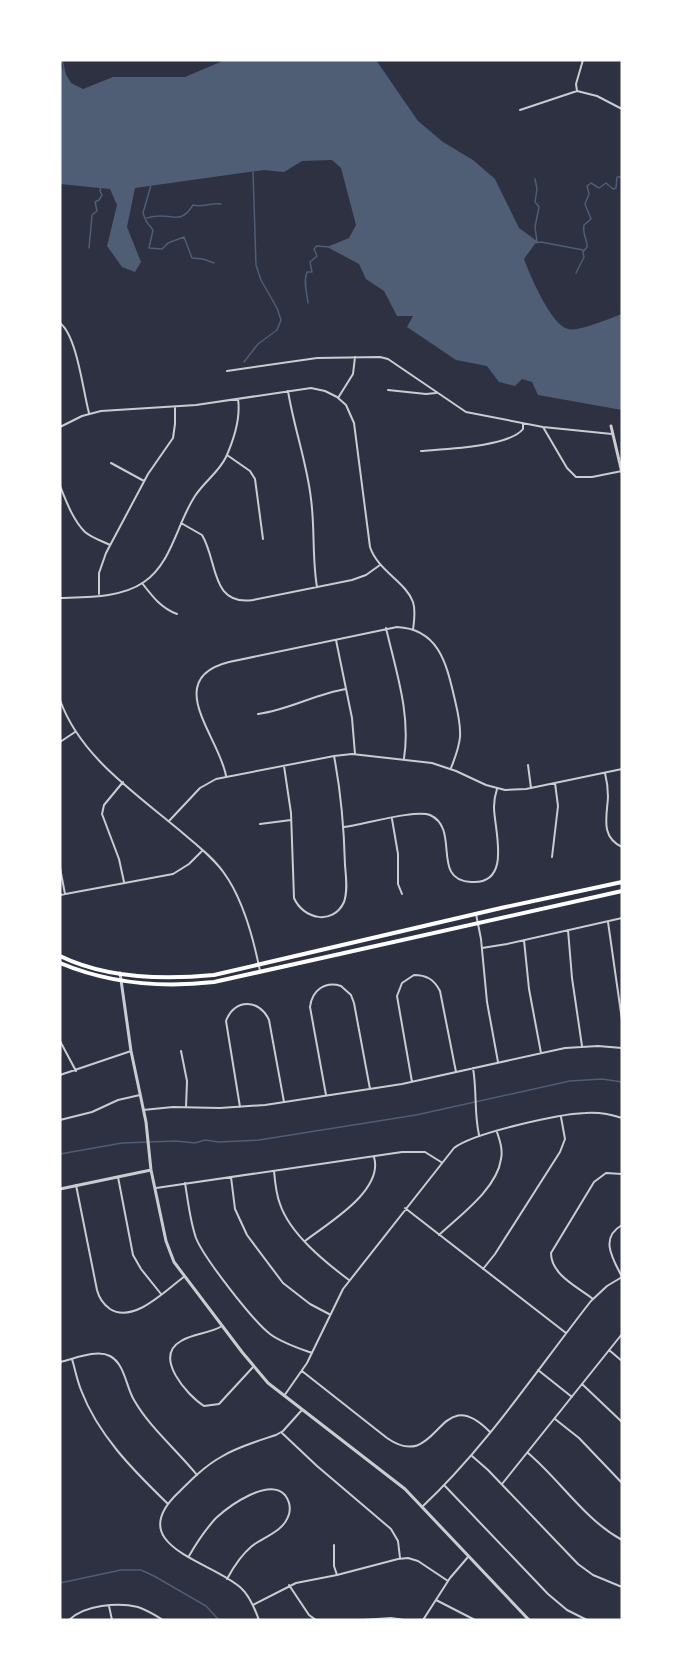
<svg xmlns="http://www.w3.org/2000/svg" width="682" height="1680" viewBox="0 0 682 1680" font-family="'PT Sans Narrow',sans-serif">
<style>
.water{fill:#4f5d75}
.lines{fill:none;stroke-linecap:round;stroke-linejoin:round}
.stream{stroke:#4f5d75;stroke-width:1.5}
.minor{stroke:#caccd0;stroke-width:2}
.tertiary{stroke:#caccd0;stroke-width:3}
.primary{stroke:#fff;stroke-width:4}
</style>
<rect width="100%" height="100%" fill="#2d3142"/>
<path class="water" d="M225 60H376L418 121 443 142 473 160 495 179 519 228 537 241 524 259C530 275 551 325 568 329 579 332 610 318 622 314V410L538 395 532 382 522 379 515 386 499 382 487 366 456 360 407 327 413 316H397L384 291 366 279 359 264 327 247 349 238 356 225 341 168 332 160 302 161 284 172 264 170 135 188 127 227 141 262 135 272 122 267 107 246 117 205 110 189 60 184V64L71 83 83 89 113 77H185Z"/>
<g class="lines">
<path class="stream" d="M62 60 65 74
M535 179 537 189 535 202 539 207 535 227 537 242
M151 185 143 213 146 221 153 230 149 248 162 249 168 243 184 237 192 258 203 259 214 263
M147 218C169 210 179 228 193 205 204 208 210 202 221 204
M534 243 541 242 583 250
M89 248 92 215 97 211 95 202 99 200 102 195 100 191 101 187
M576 273 584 257 583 252 587 247C588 240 582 236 584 225L591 219 585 204 589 194 587 186 591 183 599 188 606 183 613 189 616 188 617 177H622
M308 303C307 293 303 281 307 272H312L310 262 317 256 314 249 317 246 330 247
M244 362 258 344 277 330 281 320 277 308 261 280 256 265 253 172
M60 1154 122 1143 176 1141 195 1143 205 1140 219 1142 259 1140 416 1115 570 1081 602 1079 622 1082
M60 1583 121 1570H141L154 1576 206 1606 219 1620"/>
<path class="minor" d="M583 60 576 84 577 91 597 96 622 109
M520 110 577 91
M60 302V295
M60 323C77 336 83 391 89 413
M227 371 317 358 380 357 388 359 466 412 543 427 612 434
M388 390 426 394 436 393
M288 391C294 428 307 463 311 499 315 528 312 558 317 587
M338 398 353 374 355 357
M60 427 82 416 101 411 196 405 311 388 325 391 337 397 346 405 354 423 370 547C378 571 406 582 413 602 416 611 414 621 413 630
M543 427 567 468 576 477H592L622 471
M421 451C444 449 509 447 523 429V423
M227 455 250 471 255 479 263 539
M111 463 144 481
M60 486C66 501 73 520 85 532 92 538 102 541 110 545
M181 523 202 535C218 561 210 606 253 600L352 580 366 575 380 565
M142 583C152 596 161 608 177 614
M99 594V573L106 553 148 474 173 438 175 424V407
M60 598C87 597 121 598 144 582 172 563 177 523 195 496 204 482 219 472 226 457 234 439 241 419 238 399
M386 628C396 671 411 715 404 758
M336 640 352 718 355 754
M60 700C80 756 134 792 178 829 194 843 212 856 224 873 243 899 254 941 260 971
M258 714C289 710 315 694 346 689
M60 742 75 732
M528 765 531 788
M284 766 291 813 294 898C303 919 333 926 344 902 348 891 346 877 345 865 344 828 341 792 334 756
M605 773C607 781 608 789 608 797 607 816 600 837 622 847
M226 776C220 738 161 679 229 662L397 627C438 629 446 662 454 696 457 709 461 723 460 737 459 748 455 758 451 768
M123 782 104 805 102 814 119 859 124 882
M392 819 398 854V884L402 894
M169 821 200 788 216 779 334 756 352 754 432 763 456 771 486 785 505 790 526 789 622 769
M260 824 291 820
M344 827C362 825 416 809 430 815 461 829 430 880 471 882 513 885 494 829 494 807 494 801 495 795 497 789
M552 857 558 806 555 783
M60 868 65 894
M60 895 173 874 189 864 202 851
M476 914 481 939 487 1002 498 1062
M608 922 622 1020
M568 930 572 978 582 1046
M524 940 529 989 541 1053
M482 948 507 944 622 918
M60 1041 76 1071
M181 1051 187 1081 186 1107
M473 1068C477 1091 474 1113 479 1135
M60 1075 131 1051
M412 1082 397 996 402 983 414 975C426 975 434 979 440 991L456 1072
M326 1095 310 1007C312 990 325 981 341 986L351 995 354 1003 370 1089
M240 1107 226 1021C234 998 260 999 269 1020L284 1102
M143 1110 173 1107 220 1108 265 1105 402 1084 565 1048 598 1046 622 1048
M60 1120 92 1112 118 1100 140 1095
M274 1171C275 1182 276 1194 280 1204 290 1234 325 1262 349 1280
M118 1177 133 1255 141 1269 161 1294
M231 1177 235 1209 247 1235 283 1283 310 1304 329 1314
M185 1183C188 1201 190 1221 196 1238 204 1258 253 1321 270 1334 282 1343 298 1348 312 1353
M76 1185 97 1290C99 1298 103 1304 110 1309 134 1324 166 1290 185 1276
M156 1188 402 1152H425L441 1162
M405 1208 566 1333
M439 1235C459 1216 497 1189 501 1159 503 1150 500 1141 497 1132
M305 1241C328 1223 384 1191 374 1157
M483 1269 495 1254 560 1152 565 1139 561 1117
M622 1277C613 1259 599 1238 622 1225
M593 1299C578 1287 551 1275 551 1253L594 1182 606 1173 622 1174
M222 1326C209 1334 194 1333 181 1341 153 1357 187 1395 204 1406L219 1404 254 1366
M609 1350 622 1361
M72 1359C75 1369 77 1380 81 1390 98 1435 133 1470 167 1503
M60 1362C74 1359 96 1349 110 1356 125 1364 126 1387 134 1400 150 1428 177 1450 197 1475
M538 1370 572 1397
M302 1371 387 1438C440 1475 437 1378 490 1432
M582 1384 622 1422
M284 1396 307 1363 343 1289 454 1148C473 1133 559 1114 585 1113 597 1112 610 1114 622 1118
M555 1419 579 1438 622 1483
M282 1433 317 1466 391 1529 398 1541 400 1558
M528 1453C560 1480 585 1520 622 1540
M472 1456 488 1470 578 1564 593 1575 622 1587
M502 1484 622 1334
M445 1486 548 1594 567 1610 587 1620
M422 1507C487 1446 536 1371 591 1301L607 1286 622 1277
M334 1545V1566L337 1575
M189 1556C197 1542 205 1530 216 1518 229 1506 269 1477 285 1495 290 1502 291 1510 288 1517 282 1532 264 1537 252 1546 241 1555 234 1566 227 1579
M289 1585 309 1615 316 1620
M436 1600 475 1620
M253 1605 296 1583 337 1575 398 1559 408 1558 418 1561 448 1581
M109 1606 112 1620
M69 1620C84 1605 118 1602 138 1607 147 1610 155 1615 163 1620
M259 1620C255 1609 250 1596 241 1588 212 1561 121 1546 179 1492 192 1479 205 1466 221 1457 237 1447 258 1441 276 1435L283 1431 301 1411
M363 1620 391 1618 404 1620
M423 1620 450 1578 468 1557"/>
<path class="tertiary" d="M611 426 622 473
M120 973 131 1051 146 1122 151 1170 166 1241 174 1262 242 1352 268 1383 405 1489 529 1620
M60 1189 151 1170"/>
<path class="primary" d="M60 956C107 979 163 980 214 975L501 908 622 882
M60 963C110 984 161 988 214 982L622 891"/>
</g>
<rect width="682" height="1680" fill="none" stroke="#ffffff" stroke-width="123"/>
</svg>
